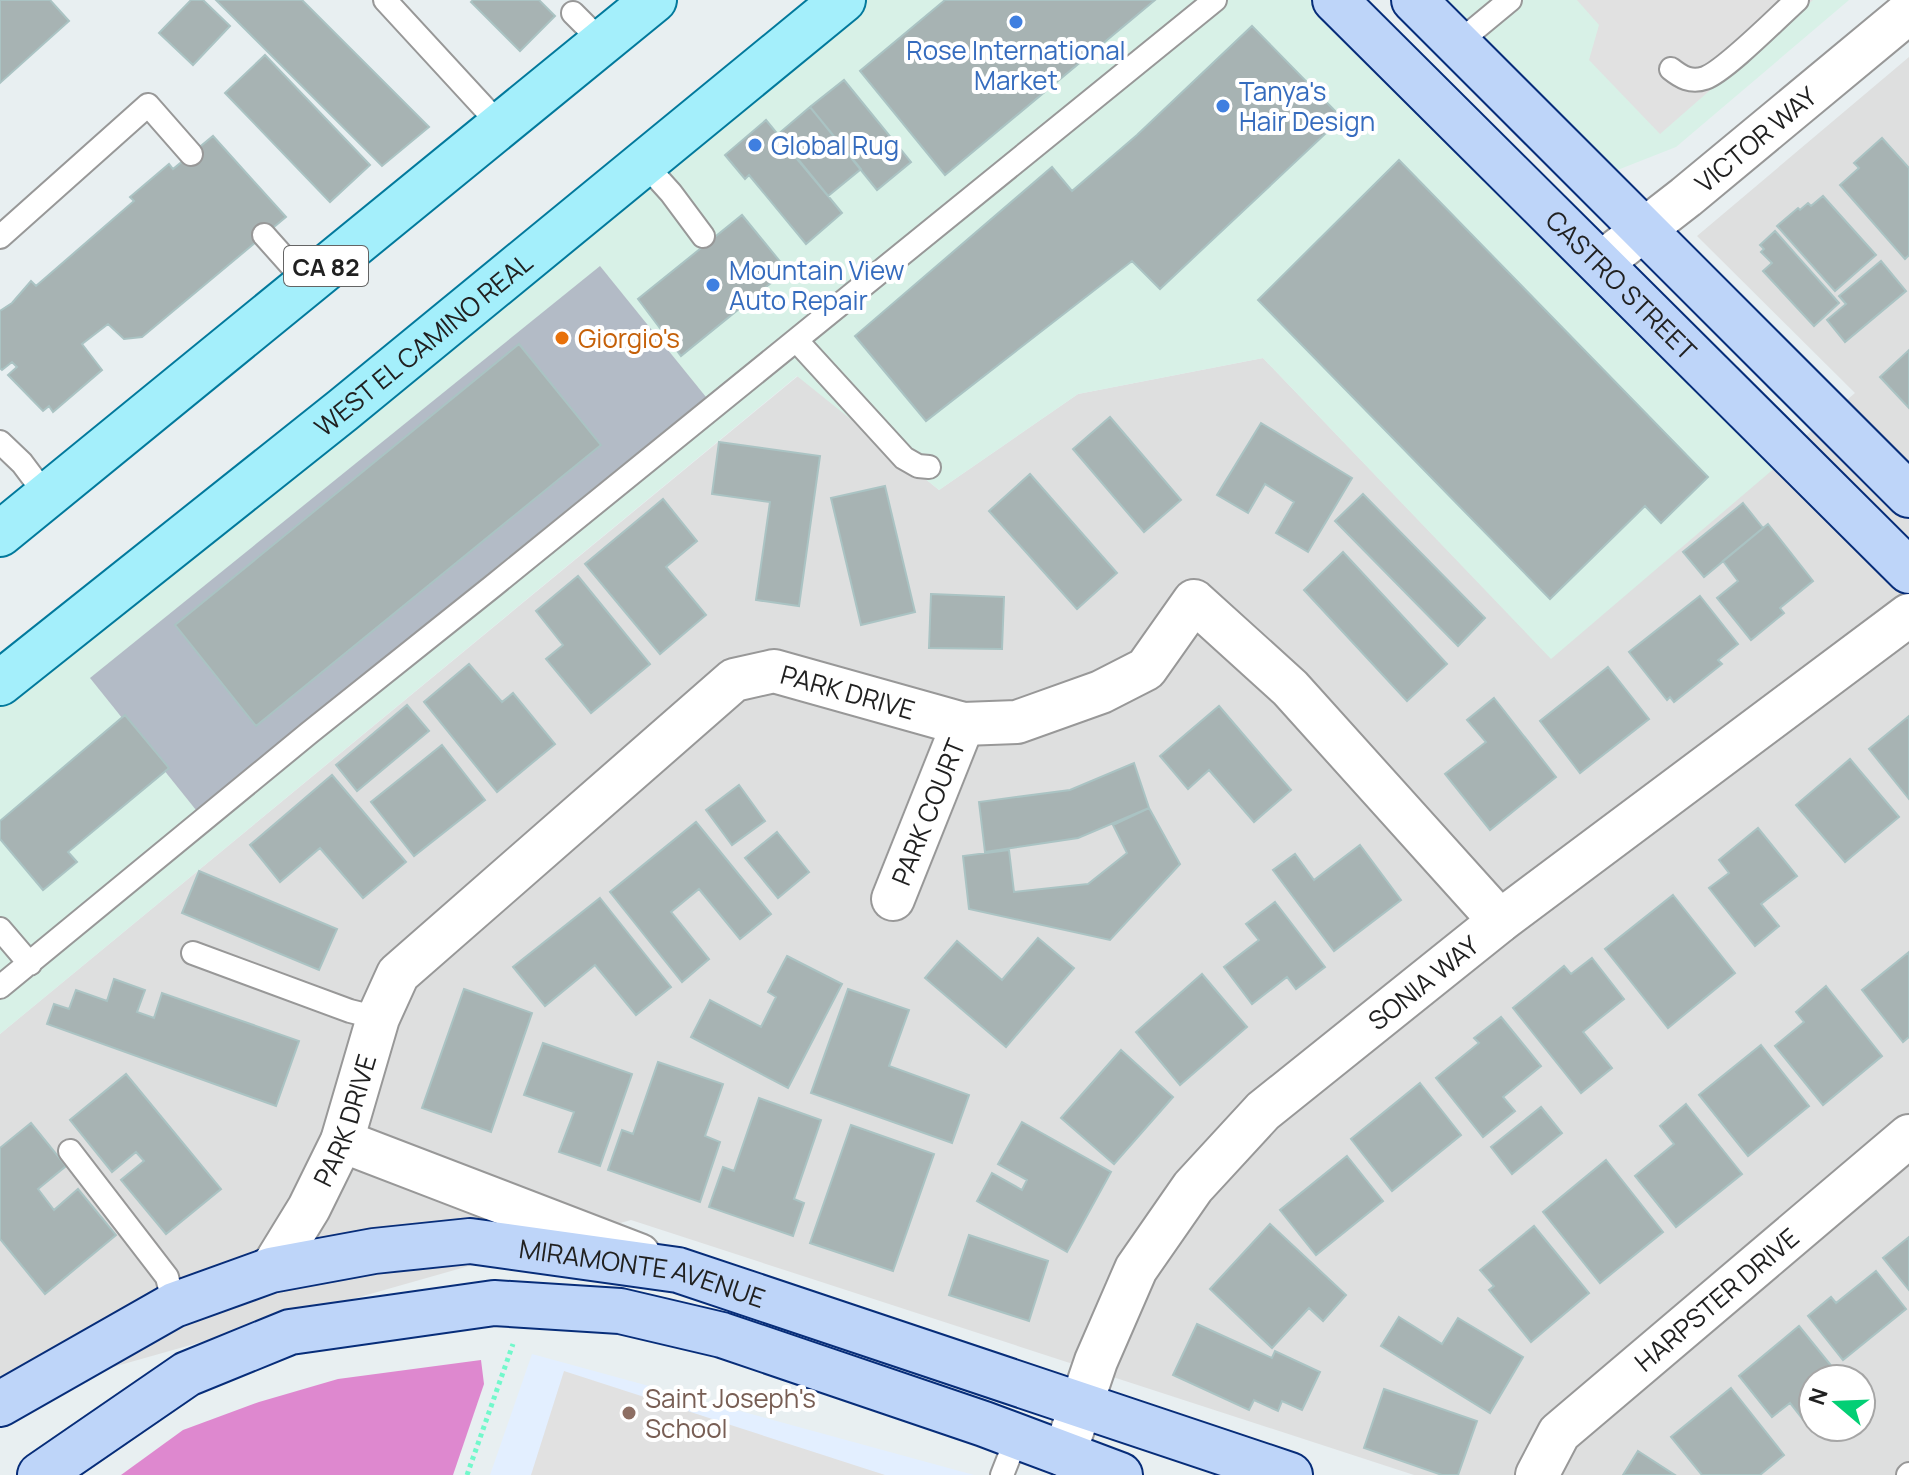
<svg xmlns="http://www.w3.org/2000/svg" width="1909" height="1475" viewBox="0 0 1909 1475" font-family="Manrope,sans-serif">
<style>
.residential{fill:#dedfdf;fill-rule:evenodd}
.commercial{fill:#d8f1e7}
.education{fill:#e3efff}
.construction{fill:#b3bbc6}
.pitch{fill:#de88cf}
.parking{fill:#e1e1e1}
.building{fill:#a7b3b3;stroke:#aac3c3;stroke-width:2}
.lines{fill:none;stroke-linecap:round;stroke-linejoin:round}
.lane-casing{stroke:#989898;stroke-width:26}
.street-casing{stroke:#989898;stroke-width:46}
.secondary-casing{stroke:#072d79;stroke-width:48}
.primary-casing{stroke:#02799c;stroke-width:48}
.path{stroke:#72f8cb;stroke-width:5;stroke-dasharray:4 4;stroke-linecap:butt}
.lane{stroke:#fff;stroke-width:22}
.street{stroke:#fff;stroke-width:42}
.secondary{stroke:#bed5f9;stroke-width:44}
.primary{stroke:#a4effb;stroke-width:44}
.shop-dot{fill:#3f7fe0;stroke:#fff;stroke-width:3}
.food-dot{fill:#e8710a;stroke:#fff;stroke-width:3}
.education-dot{fill:#8d6e63;stroke:#fff;stroke-width:3}
.labels{text-anchor:middle;dominant-baseline:central;stroke-width:8;stroke-linejoin:round;paint-order:stroke}
.shield{fill:#fff;stroke:#646464;stroke-width:2}
.shield-label{font-size:24px;font-weight:bold;fill:#212121}
.shop-label{font-size:26px;fill:#366cbe;stroke:#fff;text-anchor:start}
.street-label{font-size:26px;fill:#212121;stroke:#fff}
.food-label{font-size:26px;fill:#c56008;stroke:#fff;text-anchor:start}
.education-label{font-size:26px;fill:#785e54;stroke:#fff;text-anchor:start}
</style>
<rect width="100%" height="100%" fill="#e8eff1"/>
<path class="residential" d="M1909 57V1475H1414L631 1220 0 1399V1034L798 376 939 490 1078 394 1263 358 1551 658 1855 393 1697 236ZM1813 1379H1861V1427H1813Z"/>
<path class="commercial" d="M843 0H1335L1791 454 1551 659 1263 358 1078 394 939 490 797 376 0 1034V691Z
M1414 0H1849L1676 147 1592 180Z"/>
<path class="education" d="M532 1354 974 1475H490Z"/>
<path class="construction" d="M600 266 706 397 196 810 90 678Z"/>
<path class="pitch" d="M481 1360 484 1384 453 1475H121L183 1430 259 1402 338 1379Z"/>
<path class="parking" d="M1577 0H1813L1660 134 1589 60 1599 25Z
M564 1371 885 1475H531Z"/>
<path class="building" d="M0 0H50L69 21 0 83Z
M191 0H203L230 26 193 65 159 33Z
M216 0H302L429 127 382 166Z
M473 0H539L555 16 520 51 471 2Z
M945 0H1155L945 175 860 71Z
M1252 26 1342 118 1160 289 1132 261 926 421 855 336 1052 167 1072 191 1137 135Z
M265 55 370 165 330 202 225 93Z
M844 80 911 162 877 190 810 107Z
M810 107 861 169 828 196 777 135Z
M766 120 842 213 806 244 749 175 745 179 725 155Z
M213 136 286 217 142 337 124 339 108 324 82 344 102 370 53 412 49 406 43 411 8 375 17 367 12 362 2 370 0 368V311L12 303 31 281 36 286 134 201 130 197 169 164 173 169Z
M1882 138 1909 168V255L1905 259 1840 185 1859 168 1854 163Z
M1399 160 1708 477 1661 523 1645 506 1550 599 1258 300Z
M1823 196 1876 255 1835 291 1777 226 1798 208 1800 210 1808 203 1811 206Z
M742 215 787 270 681 356 638 299Z
M1775 231 1839 303 1814 326 1763 271 1772 263 1761 252 1764 249 1760 245Z
M1881 261 1906 291 1845 342 1827 320 1846 304 1839 296Z
M519 344 601 445 256 726 175 625Z
M1909 350V408L1880 377Z
M1110 417 1181 500 1144 532 1073 449Z
M1261 423 1352 478 1308 552 1276 533 1294 502 1265 484 1248 513 1217 495Z
M719 442 820 456 799 606 756 600 770 502 712 494Z
M1030 474 1117 573 1077 609 989 511Z
M885 486 915 612 861 625 831 498Z
M1363 494 1485 618 1458 646 1335 521Z
M663 499 697 541 666 567 706 615 660 654 585 564Z
M1743 503 1763 528 1704 577 1683 552Z
M1768 524 1813 581 1780 608 1784 613 1751 640 1717 598 1738 581 1723 561Z
M1343 552 1447 664 1407 701 1304 590Z
M578 576 650 664 591 713 546 659 563 645 536 611Z
M931 594 1004 597 1002 649 929 648Z
M1700 596 1738 644 1718 660 1722 664 1674 702 1670 697 1667 700 1629 652Z
M469 664 502 702 513 693 555 744 497 792 424 702Z
M1608 667 1649 719 1580 773 1540 721Z
M1494 698 1556 777 1490 830 1445 774 1486 742 1467 720Z
M407 705 429 731 357 791 336 765Z
M1219 706 1291 790 1254 822 1209 770 1188 789 1160 756Z
M125 715 169 768 68 852 77 862 43 890 0 839V821Z
M1909 716V799L1869 749Z
M442 745 485 800 414 856 371 802Z
M1850 759 1899 817 1845 862 1796 805Z
M1134 763 1149 808 1078 838 985 852 979 802 1070 790Z
M332 775 406 862 363 898 320 848 280 882 250 845Z
M739 785 765 821 732 845 706 810Z
M1149 808 1180 864 1110 940 969 909 963 856 1009 850 1014 892 1088 884 1127 853 1113 825Z
M696 822 771 914 740 939 699 889 671 912 709 959 682 982 610 892Z
M1758 828 1797 876 1761 904 1779 926 1755 946 1709 888 1729 873 1719 860Z
M777 832 809 872 778 898 745 858Z
M1360 845 1401 900 1334 951 1273 870 1295 854 1314 880Z
M199 871 337 929 319 970 182 913Z
M1673 895 1735 973 1668 1028 1605 949Z
M600 898 671 987 636 1015 595 965 545 1006 513 967Z
M1275 902 1325 967 1296 989 1287 977 1252 1004 1224 967 1259 940 1246 924Z
M1038 938 1074 968 1006 1047 925 978 957 941 1002 980Z
M1909 952V1037L1903 1042 1862 990Z
M787 956 842 984 788 1088 691 1037 710 1000 761 1027 776 997 768 992Z
M1592 958 1624 999 1583 1032 1612 1068 1581 1093 1513 1008 1564 966 1571 974Z
M1202 974 1247 1027 1180 1085 1136 1032Z
M114 979 145 990 137 1012 154 1018 162 993 299 1041 276 1106 47 1024 54 1004 69 1009 76 990 107 1001Z
M1826 986 1882 1056 1823 1105 1775 1046 1804 1022 1796 1012Z
M464 989 532 1013 491 1132 422 1108Z
M848 989 909 1010 889 1066 969 1095 952 1143 811 1093Z
M1501 1017 1541 1066 1503 1097 1515 1111 1483 1137 1436 1078 1479 1043 1474 1038Z
M543 1043 632 1074 600 1166 559 1152 574 1112 524 1095Z
M1761 1045 1809 1106 1748 1156 1699 1095Z
M1121 1050 1173 1097 1114 1164 1061 1118Z
M658 1062 723 1084 705 1136 720 1142 700 1202 608 1170 622 1130 633 1134Z
M126 1074 221 1189 166 1234 121 1180 144 1161 136 1152 112 1172 70 1120Z
M1420 1083 1461 1135 1392 1191 1351 1139Z
M759 1098 821 1120 794 1199 804 1203 793 1236 709 1207 723 1167 734 1171Z
M1686 1104 1742 1174 1676 1227 1635 1176 1674 1144 1660 1126Z
M1541 1107 1562 1133 1512 1174 1491 1147Z
M1022 1122 1111 1172 1067 1252 977 1201 992 1173 1022 1190 1027 1180 998 1164Z
M31 1123 66 1166 38 1189 54 1210 78 1189 116 1235 45 1294 0 1239V1148Z
M851 1125 934 1154 893 1271 810 1243Z
M1347 1156 1383 1201 1316 1255 1280 1210Z
M1606 1160 1663 1232 1600 1283 1543 1212Z
M1270 1224 1346 1295 1323 1321 1309 1308 1272 1348 1210 1289Z
M1534 1226 1589 1293 1531 1342 1489 1290 1494 1286 1480 1270Z
M969 1235 1048 1261 1029 1321 949 1295Z
M1909 1237V1290L1883 1258Z
M1876 1271 1906 1309 1843 1360 1808 1316 1831 1297 1836 1303Z
M1399 1317 1442 1344 1458 1318 1523 1357 1490 1413 1381 1346Z
M1197 1324 1272 1358 1275 1351 1320 1372 1302 1410 1282 1401 1278 1411 1254 1400 1249 1410 1173 1375Z
M1799 1326 1842 1379H1813V1427H1817L1812 1431 1790 1403 1772 1417 1739 1376Z
M1731 1388 1784 1455 1760 1475H1702L1671 1437Z
M1384 1389 1477 1421 1458 1475H1442L1364 1448Z
M1638 1451 1675 1475H1623Z"/>
<g class="lines">
<g class="lane-casing">
<path id="lane" d="M385 0 501 126
M573 13 602 42
M1458 43 1510 0
M1671 69C1681 77 1691 83 1705 78 1725 71 1778 17 1797 0
M643 162 671 193 703 236
M264 235 306 282
M0 237 148 105 191 154
M796 340 904 458 918 466 929 467
M0 442 22 463 46 495
M0 929 30 964
M193 953 350 1011 378 1018
M0 987 309 733 493 586 1215 0
M70 1151 167 1277 174 1305
M1002 1475 1017 1437
M1908 1475 1909 1474"/>
</g>
<g class="street-casing">
<g id="street">
<path id="s1" d="M1601 263 1686 197 1909 12"/>
<path id="s2" d="M893 899 963 724"/>
<path d="M342 1141 639 1255"/>
<path id="s3" d="M271 1270 309 1208 342 1141 378 1018 398 974 734 680 774 671 963 724 1017 722 1101 692 1146 669 1194 601 1290 688 1500 921"/>
<path id="s4" d="M1064 1455 1096 1361 1136 1269 1193 1187 1263 1111 1500 921 1909 615"/>
<path id="s5" d="M1537 1475 1559 1433 1909 1136"/>
</g>
</g>
<g class="secondary-casing">
<g id="secondary">
<path id="s6" d="M1335 0 1909 571"/>
<path d="M1414 0 1909 495"/>
<path id="s7" d="M0 1404 174 1305 271 1270 374 1251 470 1241 678 1270 1290 1475"/>
<path d="M40 1475 187 1374 290 1332 494 1303 620 1311 722 1335 984 1424 1120 1475"/>
</g>
</g>
<g class="primary-casing">
<g id="primary">
<path d="M0 534 654 0"/>
<path id="s8" d="M0 683 343 410 843 0"/>
</g>
</g>
<path class="path" d="M467 1475 513 1344"/>
<use href="#lane" class="lane"/>
<use href="#street" class="street"/>
<use href="#secondary" class="secondary"/>
<use href="#primary" class="primary"/>
</g>
<g class="shop-dot">
<circle cx="1016" cy="22" r="8"/>
<circle cx="1223" cy="106" r="8"/>
<circle cx="755" cy="145" r="8"/>
<circle cx="713" cy="285" r="8"/>
</g>
<circle class="food-dot" cx="562" cy="338" r="8"/>
<circle class="education-dot" cx="629" cy="1413" r="8"/>
<g class="labels">
<rect class="shield" x="284" y="246" width="84" height="40" rx="6"/>
<g class="shield-label">
<text x="326" y="266">CA 82</text>
</g>
<g class="shop-label">
<text x="1016" y="50" text-anchor="middle">Rose International<tspan x="1016" dy="30">Market</tspan></text>
<text x="1239" y="91">Tanya's<tspan x="1239" dy="30">Hair Design</tspan></text>
<text x="771" y="145">Global Rug</text>
<text x="729" y="270">Mountain View<tspan x="729" dy="30">Auto Repair</tspan></text>
</g>
<g class="street-label">
<text stroke="none"><textPath href="#s1" startOffset="198">VICTOR WAY</textPath></text>
<text stroke="none"><textPath href="#s6" startOffset="404">CASTRO STREET</textPath></text>
<text stroke="none"><textPath href="#s8" startOffset="542">WEST EL CAMINO REAL</textPath></text>
<text stroke="none"><textPath href="#s3" startOffset="888">PARK DRIVE</textPath></text>
<text stroke="none"><textPath href="#s2" startOffset="94">PARK COURT</textPath></text>
<text stroke="none"><textPath href="#s4" startOffset="608">SONIA WAY</textPath></text>
<text stroke="none"><textPath href="#s3" startOffset="168">PARK DRIVE</textPath></text>
<text stroke="none"><textPath href="#s7" startOffset="680">MIRAMONTE AVENUE</textPath></text>
<text stroke="none"><textPath href="#s5" startOffset="254">HARPSTER DRIVE</textPath></text>
</g>
<g class="food-label">
<text x="578" y="338">Giorgio's</text>
</g>
<g class="education-label">
<text x="645" y="1398">Saint Joseph's<tspan x="645" dy="30">School</tspan></text>
</g>
</g>
<g transform="translate(1837 1403) rotate(289)"><circle r="38" fill="#ffffff" stroke="#a6a6a6" stroke-width="2"/>
<path d="M0-6L14 30L0 20L-14 30Z" fill="#03cf75"/>
<text y="-12" font-size="22" font-weight="bold" text-anchor="middle" fill="#212121">N</text>
</g>
</svg>
